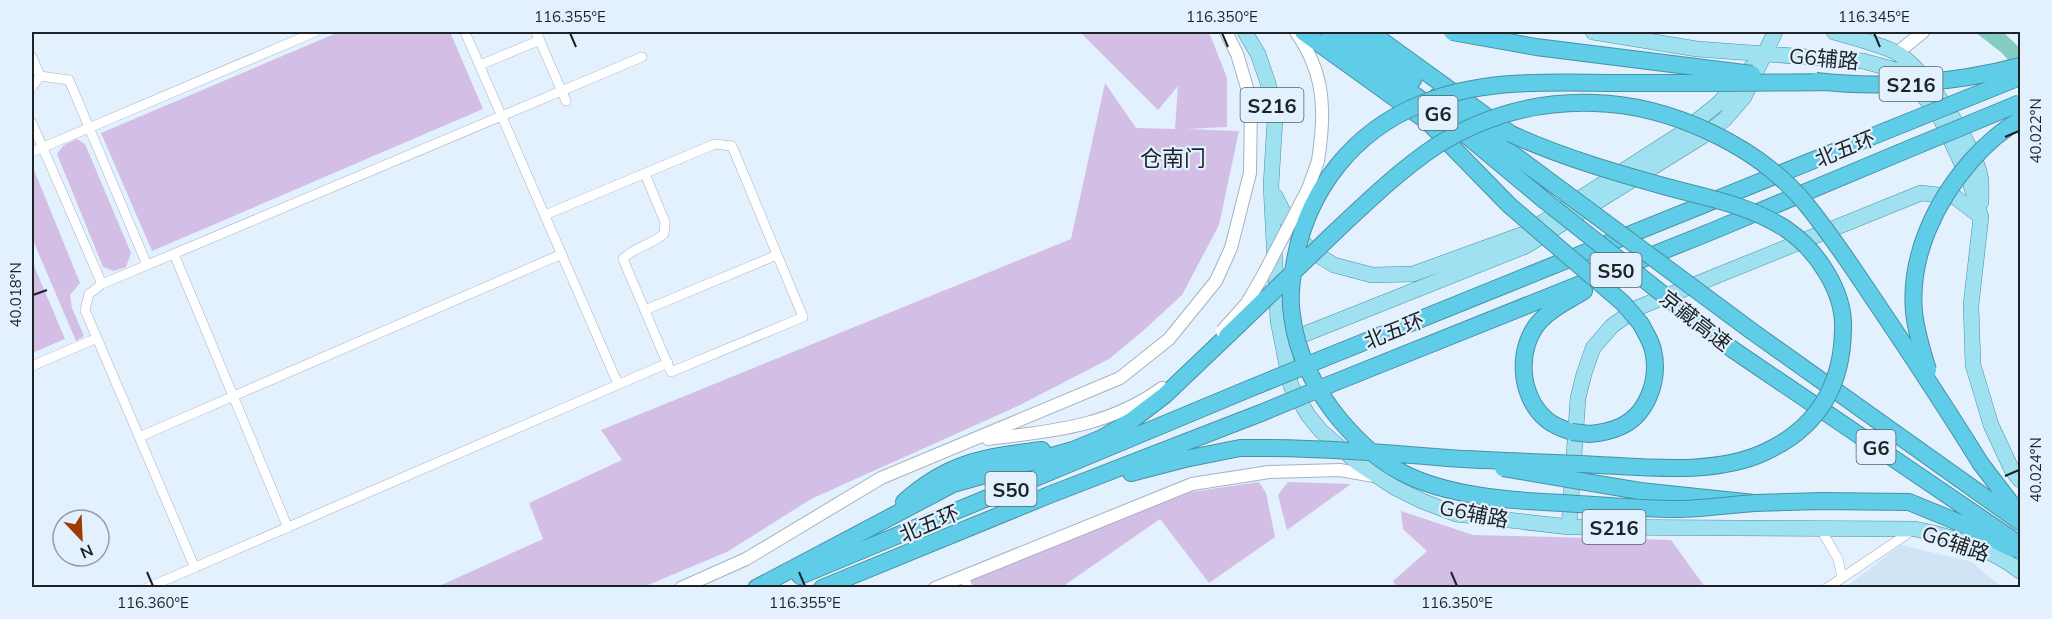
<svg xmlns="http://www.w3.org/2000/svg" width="2052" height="619" viewBox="0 0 2052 619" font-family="Mulish,'Noto Sans SC',sans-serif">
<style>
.built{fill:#d1e4f6}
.green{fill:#d3bfe6}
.water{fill:#83cdc3}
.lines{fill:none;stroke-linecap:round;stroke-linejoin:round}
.minor-casing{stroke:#a6b3bf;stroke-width:10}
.tertiary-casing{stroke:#a6b3bf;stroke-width:14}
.primary-casing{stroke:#4891a4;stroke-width:16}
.motorway-casing{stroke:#4891a4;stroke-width:18}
.minor{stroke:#fff;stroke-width:9}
.tertiary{stroke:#fff;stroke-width:12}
.primary{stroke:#9fe1f1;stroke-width:15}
.motorway{stroke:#5fcde8;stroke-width:16}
.tertiary-bridge-casing{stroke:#a6b3bf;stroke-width:14;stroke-linecap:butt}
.motorway-bridge-casing{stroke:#4891a4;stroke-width:18;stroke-linecap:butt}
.tertiary-bridge{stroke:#fff;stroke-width:12}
.motorway-bridge{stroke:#5fcde8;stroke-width:16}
.ticks{fill:none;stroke:#1d2226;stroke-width:2}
.labels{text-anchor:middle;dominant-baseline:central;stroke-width:4.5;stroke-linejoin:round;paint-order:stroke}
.shield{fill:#e3f0fd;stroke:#586066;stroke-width:1.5}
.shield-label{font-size:20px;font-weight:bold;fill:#1d2226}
.street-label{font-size:21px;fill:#1d2226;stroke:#e3f0fd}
.neighbourhood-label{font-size:22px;fill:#1d2226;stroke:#e3f0fd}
.neatline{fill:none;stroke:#1d2226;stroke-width:2}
.ticks-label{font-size:15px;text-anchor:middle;fill:#1d2226}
</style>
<rect width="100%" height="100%" fill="#e3f0fd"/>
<path class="built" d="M1901 545 1972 562 2001 587H1846Z"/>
<path class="green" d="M339 32H450L483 109 152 251 101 133Z
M1080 32H1209L1227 78V127L1187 129 1239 131 1219 225 1182 295 1144 330 1109 359 1020 405 811 499 727 552 643 587H437L543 539 529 503 622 460 601 430 1071 239 1105 83 1136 128 1175 129 1178 86 1158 110Z
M77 139 85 144 131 253 126 267 114 271 103 267 57 154 64 145Z
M32 165 80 283 70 295 72 308 84 336 76 341 32 238Z
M32 261 65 339 32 353Z
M1259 482 1266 493 1275 537 1209 583 1160 519 1062 587H972L970 581 971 576 1191 492Z
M1288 482 1351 484 1287 530 1278 495Z
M1401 511 1473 535 1671 540 1705 587H1397L1393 581 1427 551 1403 529Z"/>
<path class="water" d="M1975 32H2003L2020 48V74L2002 53Z"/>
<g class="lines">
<g class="minor-casing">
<path id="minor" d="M465 32 618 384
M536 32 566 101
M32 57 40 76
M480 65 540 40
M40 76 69 80 147 265
M32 87 40 76
M32 123 102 284
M32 152 315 32
M545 215 715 144 732 146 803 317 671 372 623 259C634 247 651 245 664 234L665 222 645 174
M174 254 288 528
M645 310 777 255
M32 366 97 338
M139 437 562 254
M1820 528 1838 559 1842 577
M195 568 85 310 89 294 102 284 642 57
M964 576 968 588
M147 588 668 363
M1827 588 1913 530"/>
</g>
<g class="tertiary-casing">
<path id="tertiary" d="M1296 32C1302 41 1308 51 1312 61 1326 93 1323 128 1318 161
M1897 53 1923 32
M988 439C1052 431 1108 427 1162 388
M681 588 746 559 881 478 1120 378 1169 339 1216 281 1231 248 1250 173 1251 101 1237 54 1226 32
M935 588 1192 484 1269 472 1340 470 1374 476"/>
</g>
<g class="primary-casing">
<path id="primary" d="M1245 32 1258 54 1268 83 1275 119 1271 185 1278 321 1291 386 1308 415 1321 431 1358 463 1394 487 1422 501 1456 514 1569 527 1915 529C1952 536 1989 548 2020 571
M1593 32 1697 49 1863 61 1896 70 1920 91 1940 117 1955 149 1969 179 1981 217 1971 305 1973 365 1991 425 2012 470 2020 480
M1834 32C1854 38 1876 43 1895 52 1923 65 1974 145 1980 175 1982 183 1981 194 1981 202
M1275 196 1293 231 1311 251 1334 265 1372 275 1413 274 1526 233 1679 135 1718 104 1765 53
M1285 342 1526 246 1703 136 1724 120 1744 97 1775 32
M1569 527 1578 398 1584 374 1593 348 1612 326 1637 308 1921 193 1955 197 1981 217"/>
</g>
<g class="motorway-casing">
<path id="motorway" d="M1303 32 1428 122 1509 205
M1329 32 1442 115 1544 200
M1348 32 1413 80
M1370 32 1511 134
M1436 97 1556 186
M1753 332 2020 522
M1732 349 2012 539
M1322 359 1888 130
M1331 384 1715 230 1899 153
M1572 432C1563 429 1554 426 1547 420 1518 396 1516 346 1541 320 1553 307 1570 300 1584 291
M1590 434C1599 433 1608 432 1617 428 1647 417 1660 380 1653 350 1651 341 1645 332 1641 324
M1981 464 2020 515
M1131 473 1185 459 1240 448
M1640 491 1754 503 1821 501 1909 502 1960 523 2009 547 2020 550
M904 502C948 462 985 457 1042 450
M800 576 1251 388
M756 588 953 484 1073 450 1102 438 1131 421 1165 395 1227 336
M822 588 1049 495 1261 413"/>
</g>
<use href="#minor" class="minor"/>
<use href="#tertiary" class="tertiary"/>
<use href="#primary" class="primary"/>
<use href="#motorway" class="motorway"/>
<g class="tertiary-bridge-casing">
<path id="tertiary-bridge" d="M1222 331 1247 303 1262 277 1308 189 1318 161"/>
</g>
<g class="motorway-bridge-casing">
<path id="motorway-bridge" d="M1452 32 1536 47 1752 74
M1816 81C1883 89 1955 83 2020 66
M1888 130 2020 77
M1899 153 2020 103
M1556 186 1753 332
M1544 200 1732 349
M1509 205 1623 303 1641 324
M1227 336C1263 301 1300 266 1336 231 1367 202 1400 170 1436 146 1485 115 1536 101 1594 103 1670 105 1757 145 1806 204 1833 237 1856 273 1879 307 1914 359 1948 411 1981 464
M1928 370C1922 351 1916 331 1914 312 1909 256 1936 201 1971 161 1985 145 2002 130 2020 120
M1251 388 1322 359
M1261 413 1331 384
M1572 432 1590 434
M1240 448C1310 447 1379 452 1448 458 1492 461 1537 462 1580 464 1638 466 1712 477 1765 452 1817 428 1842 387 1843 330 1845 292 1817 250 1786 229 1749 205 1708 198 1667 187 1613 172 1562 157 1511 134
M1503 468 1640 491
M1754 503C1726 505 1696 510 1668 509 1633 508 1598 505 1563 503 1513 501 1445 496 1401 472 1377 460 1357 440 1340 420 1316 391 1296 353 1292 315 1289 297 1292 278 1295 260 1308 189 1354 131 1421 104 1484 77 1555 83 1622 83 1690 83 1758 83 1826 82"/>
</g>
<use href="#tertiary-bridge" class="tertiary-bridge"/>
<use href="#motorway-bridge" class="motorway-bridge"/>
</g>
<path class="ticks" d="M570 33 576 47M1222 33 1228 47M1874 33 1880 47M2005 137 2019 131M33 295 47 290M2005 476 2019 470M147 572 153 586M799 572 805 586M1451 572 1457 586"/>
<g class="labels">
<g class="shield">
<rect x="1879.5" y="67" width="63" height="34" rx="4.5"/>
<rect x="1240.5" y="88" width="63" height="34" rx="4.5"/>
<rect x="1418.5" y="96" width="39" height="34" rx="4.5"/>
<rect x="1590.5" y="253" width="51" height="34" rx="4.5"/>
<rect x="1856.5" y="430" width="39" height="34" rx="4.5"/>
<rect x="985.5" y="472" width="51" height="34" rx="4.5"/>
<rect x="1582.5" y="510" width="63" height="34" rx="4.5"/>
</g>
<g class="shield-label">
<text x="1911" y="84">S216</text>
<text x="1272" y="105">S216</text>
<text x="1438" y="113">G6</text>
<text x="1616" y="270">S50</text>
<text x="1876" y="447">G6</text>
<text x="1011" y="489">S50</text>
<text x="1614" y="527">S216</text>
</g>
<g class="street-label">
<text transform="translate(1824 58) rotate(5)">G6辅路</text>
<text transform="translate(1845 148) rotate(-22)">北五环</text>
<text transform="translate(1696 320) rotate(38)">京藏高速</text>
<text transform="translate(1394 330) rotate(-22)">北五环</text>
<text transform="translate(1474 513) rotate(11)">G6辅路</text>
<text transform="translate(929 523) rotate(-23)">北五环</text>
<text transform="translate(1956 543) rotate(19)">G6辅路</text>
</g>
<g class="neighbourhood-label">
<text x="1173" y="158">仓南门</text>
</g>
</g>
<rect width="2052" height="619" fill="none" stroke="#e3f0fd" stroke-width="66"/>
<g transform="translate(81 538) rotate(157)"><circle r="28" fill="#e3f0fd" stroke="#949ea7" stroke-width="1.5"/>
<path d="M0-4.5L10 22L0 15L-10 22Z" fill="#9e3a04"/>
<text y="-9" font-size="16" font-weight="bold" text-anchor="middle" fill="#1d2226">N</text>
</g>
<rect x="33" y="33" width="1986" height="553" class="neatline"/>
<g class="ticks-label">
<text x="570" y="22">116.355°E</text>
<text x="1222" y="22">116.350°E</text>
<text x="1874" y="22">116.345°E</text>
<text transform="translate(2036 131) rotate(-90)" y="5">40.022°N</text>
<text transform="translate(16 295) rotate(-90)" y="5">40.018°N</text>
<text transform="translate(2036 470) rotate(-90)" y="5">40.024°N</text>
<text x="153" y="608">116.360°E</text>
<text x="805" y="608">116.355°E</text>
<text x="1457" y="608">116.350°E</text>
</g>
</svg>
